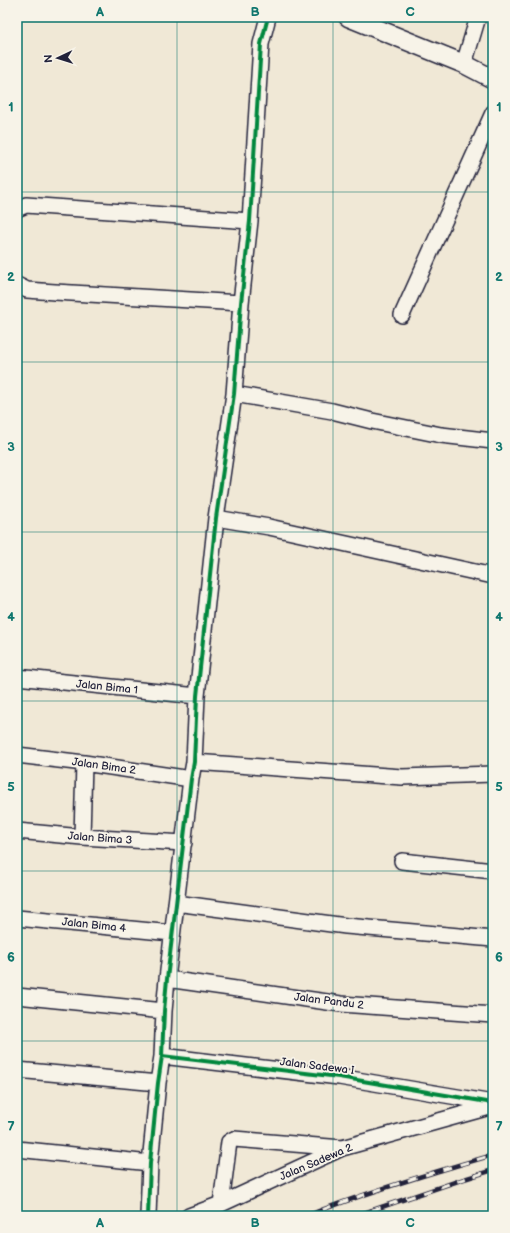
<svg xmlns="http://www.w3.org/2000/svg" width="510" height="1233" viewBox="0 0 510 1233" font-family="'Balsamiq Sans',sans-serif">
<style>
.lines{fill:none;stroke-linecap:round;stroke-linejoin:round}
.minor-casing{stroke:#22223b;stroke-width:18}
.tertiary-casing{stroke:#22223b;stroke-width:21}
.minor{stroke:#f7f3e8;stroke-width:15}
.tertiary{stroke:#f7f3e8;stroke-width:18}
.rail-casing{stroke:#22223b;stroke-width:4.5}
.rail{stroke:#f7f3e8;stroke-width:3;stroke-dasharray:9;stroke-linecap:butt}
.cycleway-casing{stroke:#f7f3e8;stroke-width:6}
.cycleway{stroke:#00873e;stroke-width:4}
.grid{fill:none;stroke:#0f766e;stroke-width:1;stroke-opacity:0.55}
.labels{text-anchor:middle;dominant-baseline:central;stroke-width:3.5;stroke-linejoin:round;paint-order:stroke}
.street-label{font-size:11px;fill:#22223b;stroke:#f7f3e8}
.neatline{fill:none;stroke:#0f766e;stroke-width:1.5}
.grid-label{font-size:13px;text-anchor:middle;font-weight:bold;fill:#0f766e}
</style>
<rect width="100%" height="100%" fill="#f0e8d6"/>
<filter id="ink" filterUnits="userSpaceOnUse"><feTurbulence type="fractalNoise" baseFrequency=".025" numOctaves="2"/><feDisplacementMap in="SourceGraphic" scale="8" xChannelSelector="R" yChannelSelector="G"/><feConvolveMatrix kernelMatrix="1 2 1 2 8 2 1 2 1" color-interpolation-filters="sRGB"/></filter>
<g filter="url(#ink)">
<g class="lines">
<g class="minor-casing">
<path id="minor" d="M464 64 478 17
M17 209 26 205 250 221
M17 285 27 290 55 292 241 303
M402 315 493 113
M234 394 332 411 372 421 441 435 493 441
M216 518 269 527 493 576
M17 677 197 696
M17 755 84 763 191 779
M194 762 402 777 493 774
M17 831 82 837 184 843
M82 837 84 763
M402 861 493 871
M176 903 346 926 493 939
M17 918 172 933
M167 979 341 1004 493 1015
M17 996 164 1011
M162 1056 339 1077 493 1103
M17 1070 158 1083
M17 1149 150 1163
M221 1204 229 1142 234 1139 342 1148
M148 1216 150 1163 158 1083 162 1056 164 1011 167 979 191 779 194 762 197 696 216 518 234 394 241 303 250 221 261 44 268 17
M189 1216 221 1204 342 1148 493 1106"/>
</g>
<g class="tertiary-casing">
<path id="tertiary" d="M348 17 464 64 493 79"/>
</g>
<use href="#minor" class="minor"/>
<use href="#tertiary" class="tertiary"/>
<g class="rail-casing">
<path id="rail" d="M306 1216C367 1192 430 1173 493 1155
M355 1216 461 1180 493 1170"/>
</g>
<use href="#rail" class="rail"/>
<g class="cycleway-casing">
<path id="cycleway" d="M162 1056 339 1077 493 1103
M148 1216 150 1163 158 1083 162 1056 164 1011 167 979 191 779 194 762 197 696 216 518 234 394 241 303 250 221 261 44 268 17"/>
</g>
<use href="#cycleway" class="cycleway"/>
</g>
</g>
<path class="grid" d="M177 17V1216M333 17V1216M17 192H493M17 362H493M17 532H493M17 701H493M17 871H493M17 1041H493"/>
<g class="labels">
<g class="street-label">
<text transform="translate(107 687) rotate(6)">Jalan Bima 1</text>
<text transform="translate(104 766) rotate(8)">Jalan Bima 2</text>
<text transform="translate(100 838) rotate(4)">Jalan Bima 3</text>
<text transform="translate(94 925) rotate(6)">Jalan Bima 4</text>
<text transform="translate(329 1001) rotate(7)">Jalan Pandu 2</text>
<text transform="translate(317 1066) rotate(7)">Jalan Sadewa I</text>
<text transform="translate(316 1162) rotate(-23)">Jalan Sadewa 2</text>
</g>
</g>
<rect width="510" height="1233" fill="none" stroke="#f7f3e8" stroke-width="44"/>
<g transform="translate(58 58) rotate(266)" stroke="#f7f3e8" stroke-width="3" paint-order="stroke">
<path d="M0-3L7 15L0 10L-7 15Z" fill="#22223b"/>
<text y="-6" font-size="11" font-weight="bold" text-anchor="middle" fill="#22223b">N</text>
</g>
<rect x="22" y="22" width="466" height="1189" class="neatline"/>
<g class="grid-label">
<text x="100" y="16">A</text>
<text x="255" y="16">B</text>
<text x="410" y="16">C</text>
<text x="11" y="111">1</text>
<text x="499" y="111">1</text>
<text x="11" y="281">2</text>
<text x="499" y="281">2</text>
<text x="11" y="451">3</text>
<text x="499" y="451">3</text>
<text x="11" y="621">4</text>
<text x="499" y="621">4</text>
<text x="11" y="791">5</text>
<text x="499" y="791">5</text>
<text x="11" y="961">6</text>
<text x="499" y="961">6</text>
<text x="11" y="1131">7</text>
<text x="499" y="1131">7</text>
<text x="100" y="1227">A</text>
<text x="255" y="1227">B</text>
<text x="410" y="1227">C</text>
</g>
</svg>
